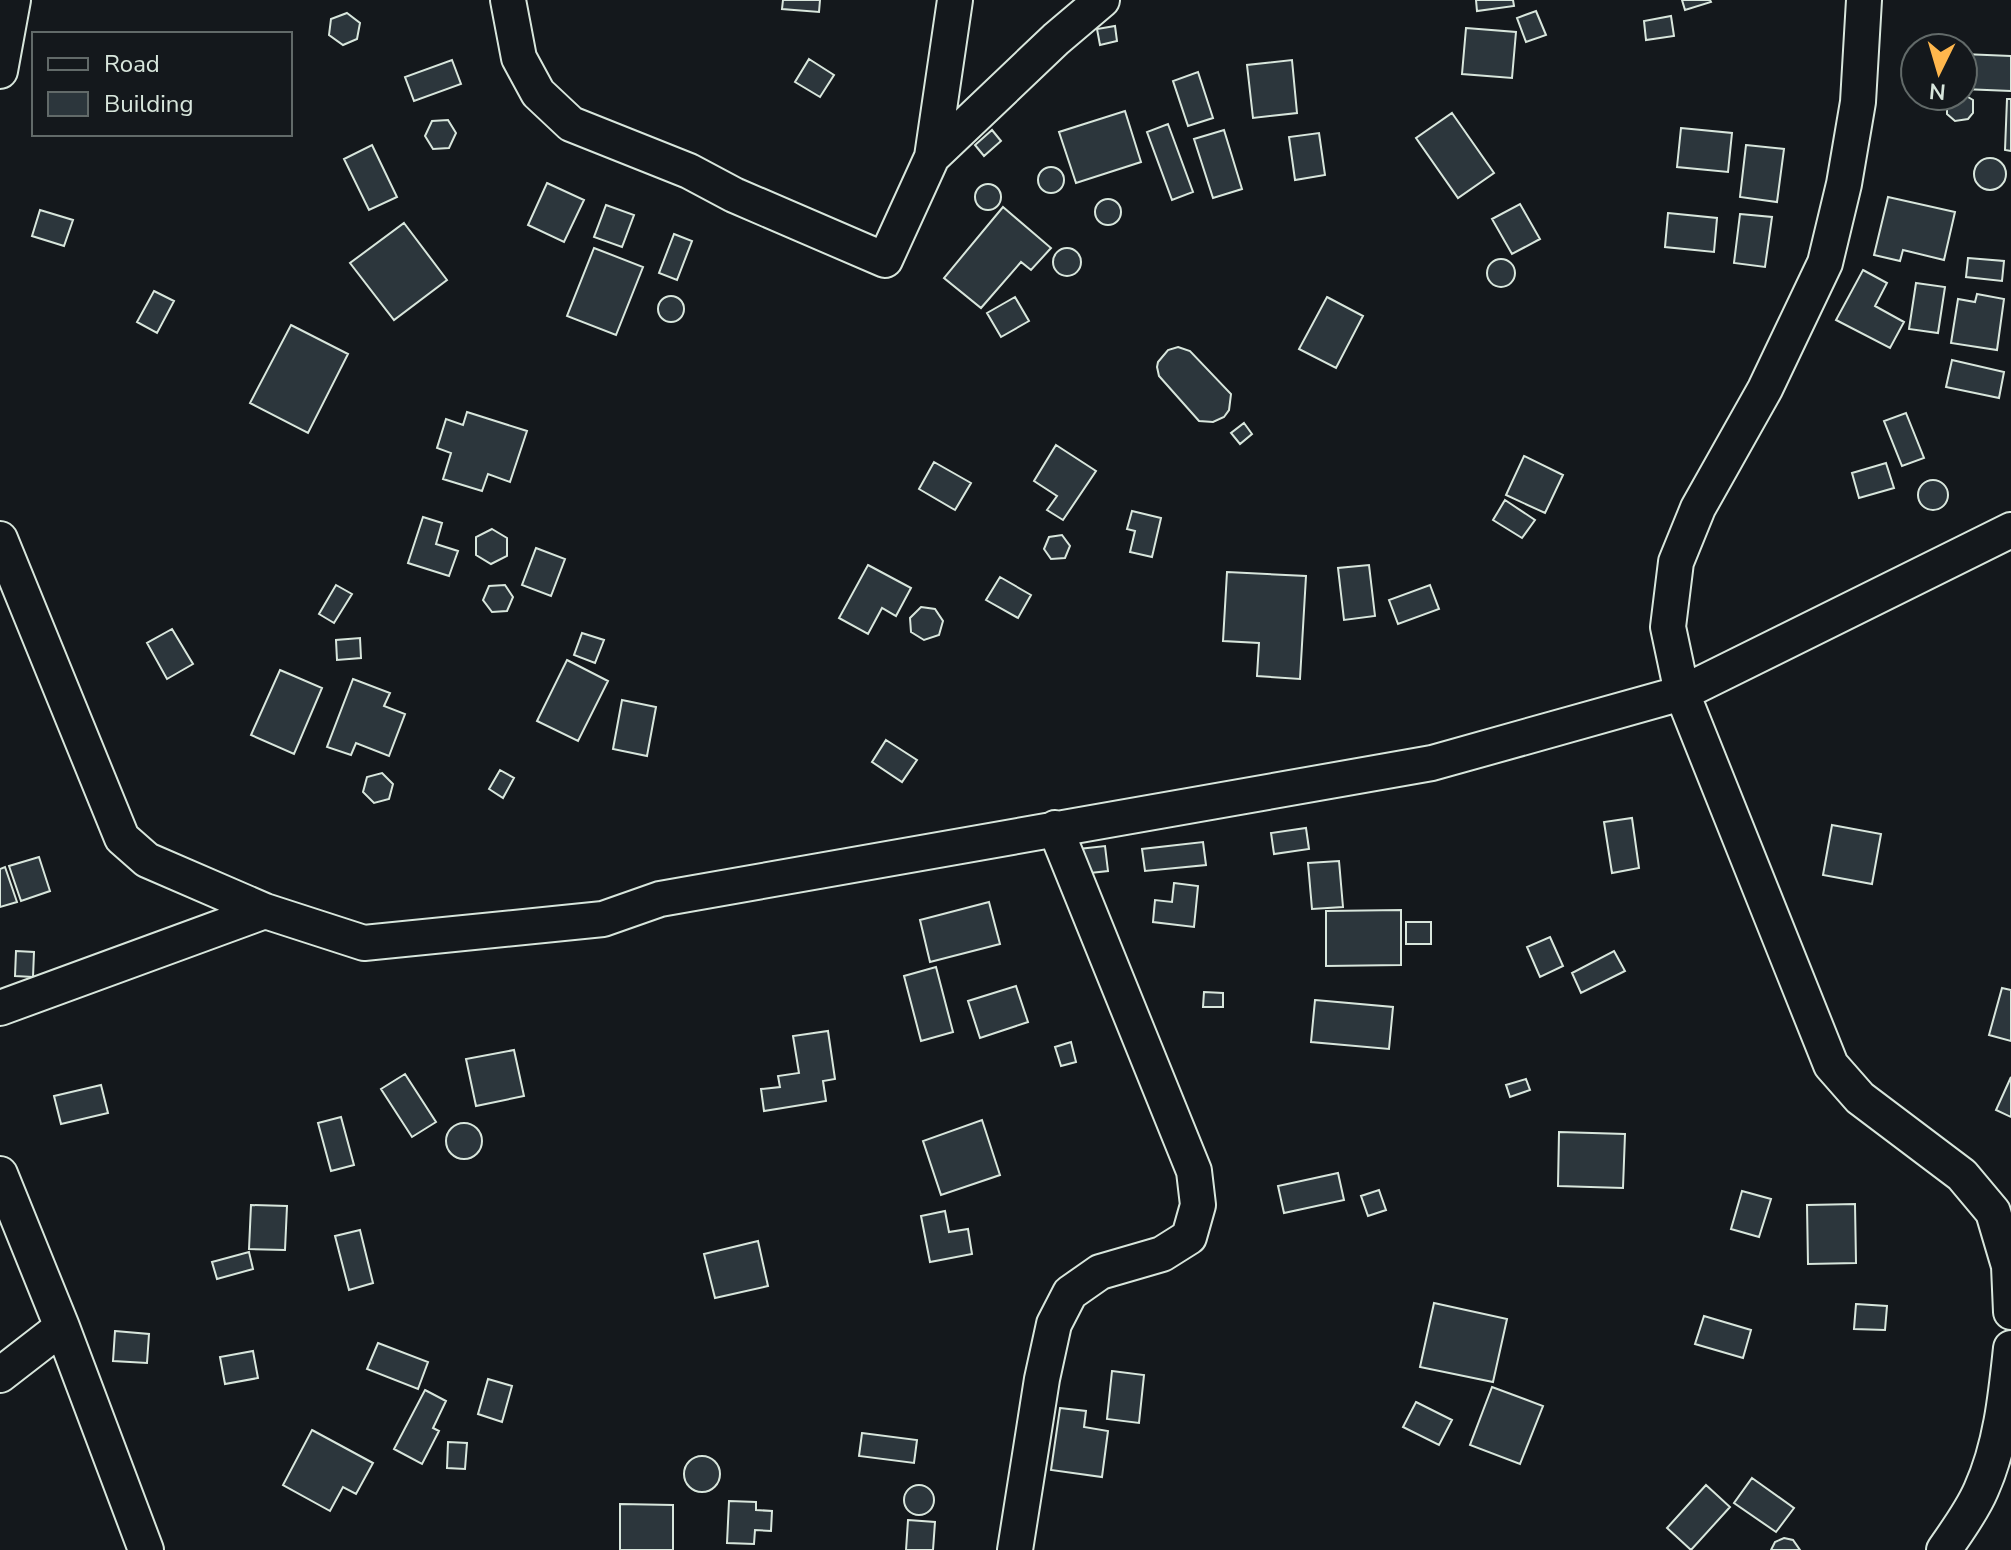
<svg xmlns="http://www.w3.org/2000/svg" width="2011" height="1550" viewBox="0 0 2011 1550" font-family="'Nunito Sans',sans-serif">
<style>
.building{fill:#2c363c;stroke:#d8e6dc;stroke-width:2}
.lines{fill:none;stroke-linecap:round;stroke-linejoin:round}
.minor-casing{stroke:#d8e6dc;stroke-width:38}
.minor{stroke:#14181c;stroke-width:34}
</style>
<rect width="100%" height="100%" fill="#14181c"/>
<path class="building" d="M783 0H820L819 12 782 9Z
M1476 0H1513L1514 6 1477 11Z
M1682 0H1710L1711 2 1685 10Z
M1536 11 1546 35 1526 42 1517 18Z
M347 13 360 23 357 39 343 45 329 35 331 19Z
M1671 16 1674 36 1646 40 1644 21Z
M1115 26 1117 41 1100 45 1097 29Z
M1466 28 1516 32 1512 78 1462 74Z
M1963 54 2011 56V91L1963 89Z
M809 59 834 75 820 97 795 82Z
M452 60 461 84 414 101 405 77Z
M1292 60 1297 113 1253 118 1247 65Z
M1198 72 1213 118 1188 126 1173 81Z
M1963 94 1973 100V113L1968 119 1955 121 1947 114V104L1952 96H1963Z
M2007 99H2011V151L2005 150Z
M1125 111 1141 162 1076 183 1059 132Z
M1452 113 1494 173 1458 198 1416 138Z
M448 120 456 133 449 148 433 149 425 136 432 121Z
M1168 124 1193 192 1172 200 1147 132Z
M1681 128 1732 133 1728 172 1677 167Z
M992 130 1001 141 984 156 975 145Z
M1224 130 1242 189 1213 198 1194 139Z
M1319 133 1325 175 1295 180 1289 137Z
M372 145 397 197 369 210 344 159Z
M1746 145 1784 149 1777 202 1740 197Z
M1974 174a16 16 0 1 1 32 0a16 16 0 1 1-32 0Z
M1038 180a13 13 0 1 1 26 0a13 13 0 1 1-26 0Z
M547 183 584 200 564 242 528 225Z
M975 197a13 13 0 1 1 26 0a13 13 0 1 1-26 0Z
M1888 197 1955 212 1944 260 1903 250 1900 261 1874 255Z
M1095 212a13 13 0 1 1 26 0a13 13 0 1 1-26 0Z
M1520 204 1540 239 1512 254 1492 219Z
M606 205 634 215 622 247 594 237Z
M1003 207 1051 248 1031 270 1021 262 981 308 944 278Z
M40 210 73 220 64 246 32 236Z
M1668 213 1717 218 1714 252 1665 247Z
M1740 214 1772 217 1765 267 1734 263Z
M404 223 447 280 394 320 350 263Z
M674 234 692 241 677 280 659 273Z
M1053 262a14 14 0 1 1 28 0a14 14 0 1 1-28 0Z
M594 248 643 267 616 335 567 316Z
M1968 258 2004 261 2002 281 1966 277Z
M1487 273a14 14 0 1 1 28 0a14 14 0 1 1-28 0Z
M1863 270 1887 283 1875 306 1904 322 1890 348 1836 320Z
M1916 283 1945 287 1938 333 1909 329Z
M154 291 174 301 157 333 137 322Z
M1977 294 2004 299 1997 350 1951 343 1958 299 1975 302Z
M658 309a13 13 0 1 1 26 0a13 13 0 1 1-26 0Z
M1015 297 1029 321 1001 337 987 313Z
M1327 297 1363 316 1336 368 1299 349Z
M291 325 348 354 308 433 250 403Z
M1178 347 1190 351 1231 394 1229 410 1224 417 1213 422 1199 421 1159 376 1157 367 1158 362 1168 350Z
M1952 360 2004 372 1999 398 1946 387Z
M467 412 527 431 510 482 488 474 482 491 443 479 451 453 437 448 446 419 463 425Z
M1906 413 1924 458 1902 466 1884 421Z
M1244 423 1252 434 1240 444 1231 433Z
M1056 445 1096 471 1063 520 1047 510 1057 496 1034 481Z
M1524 456 1563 475 1545 513 1506 495Z
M934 462 971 483 955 510 919 489Z
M1886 463 1894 488 1859 498 1852 473Z
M1918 495a15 15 0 1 1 30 0a15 15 0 1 1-30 0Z
M1505 500 1535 520 1522 538 1493 520Z
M1132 511 1161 518 1152 557 1130 552 1135 531 1127 529Z
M423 517 442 523 436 544 458 551 449 576 408 563Z
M492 529 507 538V556L491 564 476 555V537Z
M1062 535 1070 546 1065 558 1051 559 1044 549 1049 537Z
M536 548 565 559 551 596 522 585Z
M868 565 911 588 896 616 882 608 868 634 839 618Z
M1369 565 1375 616 1344 620 1338 568Z
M1227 572 1306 576 1300 679 1257 676 1259 643 1223 641Z
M1000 577 1031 595 1018 618 986 600Z
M336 585 352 594 334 623 319 614Z
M505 585 513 597 507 611 492 612 483 600 489 586Z
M1430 585 1439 609 1398 624 1389 600Z
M921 607 935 609 943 621 939 635 924 640 911 632 910 618Z
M172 629 193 664 167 679 147 643Z
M582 633 604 640 595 663 574 655Z
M360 638 361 658 337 660 336 640Z
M567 660 608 681 578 741 537 721Z
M280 670 322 688 294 754 251 735Z
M353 679 390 693 384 706 405 714 389 756 356 743 351 755 327 747Z
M622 700 656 707 647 756 613 749Z
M886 740 917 760 902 782 872 762Z
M500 770 514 778 503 798 489 789Z
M382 773 393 784 389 799 374 803 363 792 367 777Z
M1632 818 1639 868 1612 873 1604 822Z
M1832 825 1881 834 1872 884 1823 875Z
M1306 828 1309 849 1274 854 1271 833Z
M1203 842 1206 865 1145 871 1142 849Z
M1105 846 1108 871 1081 874 1079 849Z
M39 857 50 891 21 901 9 866Z
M1339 861 1343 907 1312 909 1308 863Z
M5 867 17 902 0 907V869Z
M1174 883 1198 886 1194 927 1153 922 1155 900 1172 902Z
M989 902 1000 944 930 962 920 920Z
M1401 910V965L1326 966V911Z
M1406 922H1431V944H1406Z
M1550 937 1563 966 1540 977 1527 947Z
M16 951 34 952 33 977 15 976Z
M1614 951 1625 971 1581 993 1572 973Z
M936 967 953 1032 921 1041 904 976Z
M1016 986 1028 1022 980 1038 968 1001Z
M2002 988 2011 990V1041L1989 1035Z
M1204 992 1223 993V1007H1203Z
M1315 1000 1393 1007 1389 1049 1311 1042Z
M828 1031 835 1079 823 1081 826 1101 764 1111 761 1089 780 1087 778 1076 799 1073 793 1036Z
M1071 1042 1076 1062 1061 1066 1055 1047Z
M514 1050 524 1096 476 1106 466 1059Z
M405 1074 436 1122 412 1137 381 1089Z
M2011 1077V1117L1996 1110Z
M1526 1079 1530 1090 1510 1097 1506 1085Z
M101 1085 108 1113 61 1124 54 1096Z
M341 1117 354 1165 331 1171 318 1123Z
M982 1120 1000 1175 941 1195 923 1141Z
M446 1141a18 18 0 1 1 36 0a18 18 0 1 1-36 0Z
M1559 1132 1625 1134 1623 1188 1558 1186Z
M1338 1173 1344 1200 1284 1213 1278 1186Z
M1379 1190 1386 1210 1368 1216 1361 1196Z
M1742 1191 1771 1199 1759 1237 1731 1229Z
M1855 1204 1856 1263 1808 1264 1807 1205Z
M251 1205 287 1206 285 1250 249 1249Z
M945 1211 949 1232 968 1229 972 1254 930 1262 921 1216Z
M360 1230 373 1283 349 1290 335 1236Z
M758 1241 768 1286 715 1298 704 1254Z
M249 1252 253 1269 217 1279 212 1262Z
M1434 1303 1507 1319 1493 1382 1420 1367Z
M1856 1304 1887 1306 1885 1330 1854 1329Z
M1704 1316 1751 1330 1743 1358 1695 1344Z
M115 1331 149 1334 147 1363 113 1361Z
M378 1343 428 1362 418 1389 367 1369Z
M253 1351 258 1378 225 1384 220 1357Z
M1112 1371 1144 1375 1139 1423 1107 1419Z
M488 1379 512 1386 502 1422 478 1414Z
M1492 1387 1543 1406 1520 1464 1470 1445Z
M425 1390 446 1401 433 1428 439 1431 422 1464 394 1449Z
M1416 1402 1452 1420 1439 1445 1403 1427Z
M1060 1408 1086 1411 1084 1427 1108 1431 1102 1477 1051 1470Z
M312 1430 373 1463 356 1494 343 1487 330 1511 283 1485Z
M862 1433 917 1440 914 1463 859 1456Z
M448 1442 467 1443 465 1469 447 1468Z
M684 1474a18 18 0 1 1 36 0a18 18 0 1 1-36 0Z
M1752 1478 1794 1508 1776 1532 1734 1503Z
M1706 1485 1730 1507 1691 1550 1667 1528Z
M904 1500a15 15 0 1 1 30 0a15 15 0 1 1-30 0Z
M729 1501 756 1502V1510L772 1511 771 1531 755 1530 754 1544 727 1543Z
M620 1504 673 1505V1550H620Z
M908 1520 935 1522 933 1550H906Z
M1784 1538 1793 1540 1800 1550H1771L1775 1542Z"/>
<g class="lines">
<g class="minor-casing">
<path id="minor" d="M508 0 519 58 538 93 571 124 689 171 734 195 885 260 932 157 1056 39 1102 0
M1864 0 1858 102 1844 184 1825 263 1765 389 1698 508 1676 562 1668 627 1682 693 1831 1065 1860 1098 1962 1175 1993 1212 2009 1266 2011 1312
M0 71 13 0
M932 157 955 0
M0 539 122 838 147 860 265 911 364 943 603 919 660 899 1432 763 1682 693 2011 530
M0 1008 265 911
M0 1174 62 1327 146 1550
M0 1375 62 1327
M1015 1550 1042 1379 1054 1324 1070 1293 1100 1272 1162 1254 1189 1237 1198 1205 1194 1171 1055 828
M1944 1550C1957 1531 1972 1511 1981 1490 2001 1446 2006 1396 2011 1348"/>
</g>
<use href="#minor" class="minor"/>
</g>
<rect x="32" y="32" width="260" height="104" fill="#14181c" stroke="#626a69" stroke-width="2"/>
<rect x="48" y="58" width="40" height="12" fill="#14181c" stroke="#626a69" stroke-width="2"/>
<text x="104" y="72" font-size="24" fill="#d8e6dc">Road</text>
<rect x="48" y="92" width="40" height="24" fill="#2c363c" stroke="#626a69" stroke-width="2"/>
<text x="104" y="112" font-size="24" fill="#d8e6dc">Building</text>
<g transform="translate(1939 72) rotate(185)"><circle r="38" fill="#14181c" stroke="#626a69" stroke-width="2"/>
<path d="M0-6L14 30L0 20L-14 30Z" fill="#ffb74d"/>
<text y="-12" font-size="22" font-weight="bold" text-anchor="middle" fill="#d8e6dc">N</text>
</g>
</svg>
